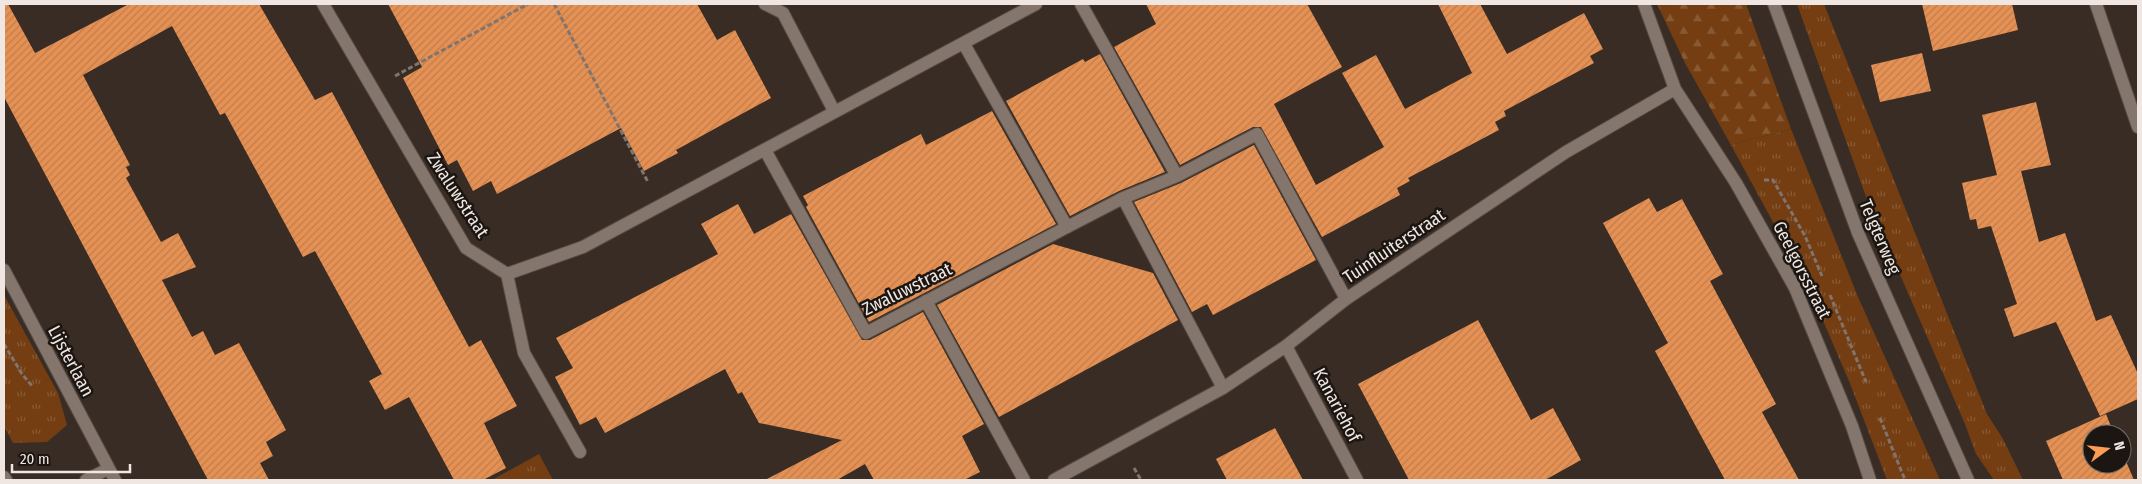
<svg xmlns="http://www.w3.org/2000/svg" width="2142" height="484" viewBox="0 0 2142 484" font-family="'Fira Sans Condensed',sans-serif">
<style>
.grass{fill:url(#grass-tufts)}
.forest{fill:url(#forest-firs)}
.building{fill:url(#building-hatch)}
.lines{fill:none;stroke-linecap:round;stroke-linejoin:round}
.service-casing{stroke:#564c44;stroke-width:14}
.pedestrian-casing{stroke:#564c44;stroke-width:14}
.minor-casing{stroke:#564c44;stroke-width:14}
.tertiary-casing{stroke:#564c44;stroke-width:14}
.path{stroke:#80756e;stroke-width:3;stroke-dasharray:5 2.5;stroke-linecap:butt}
.service{stroke:#84766d;stroke-width:12}
.pedestrian{stroke:#84766d;stroke-width:12}
.minor{stroke:#84766d;stroke-width:12}
.tertiary{stroke:#84766d;stroke-width:12}
.labels{text-anchor:middle;dominant-baseline:central;stroke-width:5;stroke-linejoin:round;paint-order:stroke}
.street-label{font-size:18px;fill:#f0e7e2;stroke:#1c1612}
</style>
<defs>
<pattern id="grass-tufts" width="24" height="20" patternUnits="userSpaceOnUse" patternTransform="scale(1.25)"><rect width="24" height="20" fill="#743e12"/><path d="M3 7l-1-3M5 7V3M7 7l1-3M15 17l-1-3M17 17v-4M19 17l1-3" fill="none" stroke="#885a34"/></pattern>
<pattern id="forest-firs" width="22" height="20" patternUnits="userSpaceOnUse" patternTransform="scale(1.25)"><rect width="22" height="20" fill="#743e12"/><path d="M5 1l3.5 6h-7zM16 11l3.5 6h-7z" fill="#885a34"/></pattern>
<pattern id="building-hatch" width="6" height="6" patternUnits="userSpaceOnUse" patternTransform="scale(1.25)"><rect width="6" height="6" fill="#e69153"/><path d="M-1 1l2-2M0 6l6-6M5 7l2-2" fill="none" stroke="#be7e4f"/></pattern>
</defs>
<rect width="100%" height="100%" fill="#392c24"/>
<path class="grass" d="M1797 4H1824L1987 414 2003 439 2023 480H1994L1976 454 1965 424 1865 194Z
M1791 129 1858 297 1940 480H1887L1849 381 1809 288 1731 145Z
M4 295 58 393 67 425 47 442 13 443 4 426Z
M539 454 553 480H492Z"/>
<path class="forest" d="M1657 4H1746L1791 129 1731 145 1685 63Z"/>
<path class="building" d="M4 4H8L35 53 129 4H259L315 100 332 92 469 347 481 340 517 406 484 423 506 468 483 480H454L409 397 385 410 369 381 382 374 315 251 303 257 225 113 220 115 172 26 83 75 130 165 126 167 130 175 126 178 161 242 178 233 196 267 162 280 192 337 203 331 215 355 239 343 286 430 266 442 273 456 260 463 269 480H208L4 97Z
M388 4H697L717 40 735 30 771 98 676 150 678 153 644 171 621 128 497 194 491 181 473 191 457 160 448 165 403 78 422 67Z
M1146 4H1307L1342 67 1274 104 1316 185 1384 147 1342 73 1376 55 1405 109 1472 73 1438 4H1480L1507 54 1584 13 1603 49 1590 56 1594 63 1504 111 1506 116 1495 122 1499 130 1408 178 1410 181 1397 188 1400 195 1322 237 1261 127H1253L1180 165 1114 47 1156 24Z
M1922 4H2012L2018 30 1933 51Z
M1922 53 1931 91 1880 102 1871 65Z
M1100 54 1165 172 1119 191 1070 216 1006 101 1083 59 1085 62Z
M2036 102 2051 165 2021 171 2039 242 2065 233 2096 321 2111 315 2138 374V399L2100 416 2056 322 2014 337 2004 309 2017 304 1991 226 1978 229 1976 219 1970 220 1962 183 1997 175 1982 115Z
M992 111 1056 224 869 322 806 207 808 205 803 196 921 134 926 145Z
M1254 145 1316 260 1213 315 1207 304 1192 312 1134 202 1181 183Z
M1649 198 1657 212 1682 199 1723 274 1710 281 1776 404 1762 412 1799 480H1725L1655 351 1668 343 1603 223Z
M738 204 754 234 791 214 862 340H870L923 312 984 424 962 436 980 472 964 480H874L865 464 837 480H765L842 440 759 423 742 392 738 394 725 369 605 433 596 417 580 425 555 377 573 368 556 338 718 254 701 224Z
M1053 244 1153 273 1178 320 999 417 937 305Z
M1478 320 1531 420 1553 408 1581 460 1545 480H1409L1358 384Z
M2106 414 2114 434H2092V464H2122V452L2134 480H2063L2046 441Z
M1275 428 1303 480H1227L1216 459Z"/>
<g class="lines">
<g class="service-casing">
<path id="service" d="M1081 4 1177 176 1257 134 1346 299
M964 44 1067 227 1123 198 1223 388
M1123 198 1177 176
M926 301 1024 480"/>
</g>
<g class="pedestrian-casing">
<path id="pedestrian" d="M765 150 866 333 1067 227"/>
</g>
<g class="minor-casing">
<path id="minor" d="M323 4 466 248 507 274 583 247 1036 4
M765 4 783 13 834 111
M1644 4 1675 89 1736 183 1795 288 1852 426 1870 480
M2096 4 2138 127
M4 270 115 480
M507 274 524 353 580 452
M1286 346 1357 480
M4 477 6 480
M86 480 108 469
M1054 480 1223 388 1286 346 1346 299 1566 152 1675 89"/>
</g>
<g class="tertiary-casing">
<path id="tertiary" d="M1774 4 1858 233 1968 480"/>
</g>
<path class="path" d="M554 4 648 182
M395 76 528 4
M1764 180H1773L1805 236 1822 276
M1830 295 1866 382
M4 344 22 374 33 387
M1880 418 1905 480
M1134 468 1141 480"/>
<use href="#service" class="service"/>
<use href="#pedestrian" class="pedestrian"/>
<use href="#minor" class="minor"/>
<use href="#tertiary" class="tertiary"/>
</g>
<g class="labels">
<g class="street-label">
<text transform="translate(458 195) rotate(57)">Zwaluwstraat</text>
<text transform="translate(1880 237) rotate(67)">Telgterweg</text>
<text transform="translate(1394 246) rotate(-34)">Tuinfluiterstraat</text>
<text transform="translate(1802 270) rotate(63)">Geelgorsstraat</text>
<text transform="translate(907 289) rotate(-26)">Zwaluwstraat</text>
<text transform="translate(71 361) rotate(62)">Lijsterlaan</text>
<text transform="translate(1337 405) rotate(62)">Kanariehof</text>
</g>
</g>
<rect width="2142" height="484" fill="none" stroke="#f0e7e2" stroke-width="10"/>
<g transform="translate(2107 449) rotate(75)"><circle r="24" fill="#1c1612" stroke="#716a65"/>
<path d="M0-4L9 19L0 12L-9 19Z" fill="#fd9c55"/>
<text y="-8" font-size="14" font-weight="bold" text-anchor="middle" fill="#f0e7e2">N</text>
</g>
<path d="M12 464v8h118v-8" fill="none" stroke="#f0e7e2" stroke-width="2.5"/>
<text x="20" y="464" font-size="15" fill="#f0e7e2" stroke="#1c1612" stroke-width="4" paint-order="stroke">20 m</text>
</svg>
